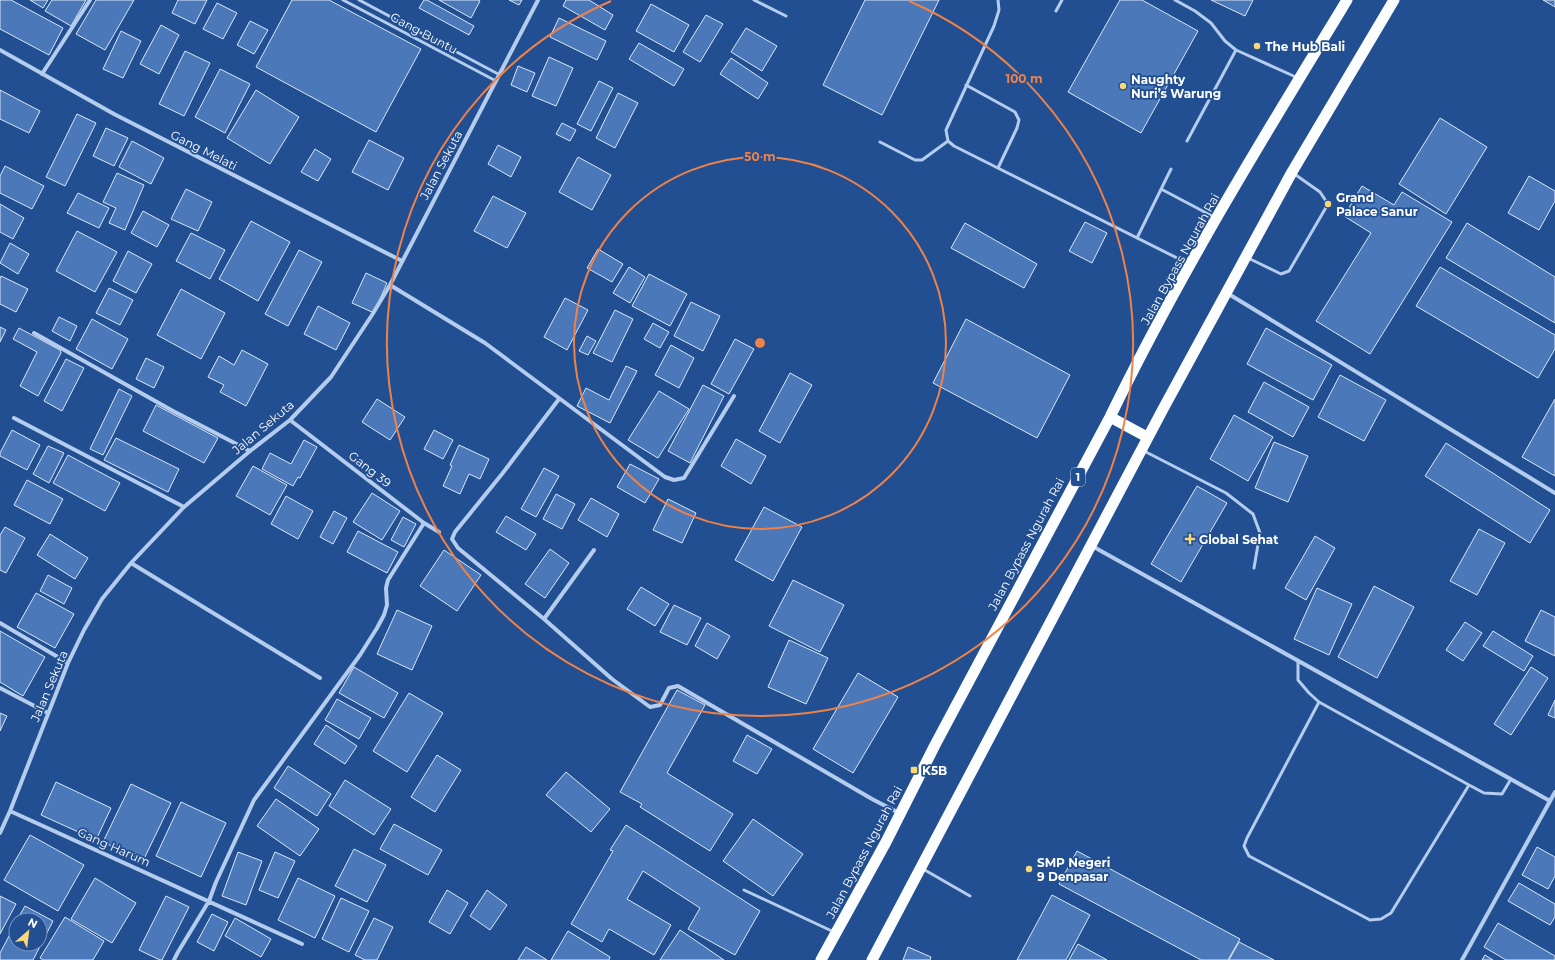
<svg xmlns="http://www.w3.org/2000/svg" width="1555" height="960" viewBox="0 0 1555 960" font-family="Montserrat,sans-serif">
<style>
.building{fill:#4b78b8;stroke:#d9e7f9}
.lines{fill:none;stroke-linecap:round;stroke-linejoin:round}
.service{stroke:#b4cced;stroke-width:3}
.minor{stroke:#b4cced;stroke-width:4}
.trunk{stroke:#fcfdff;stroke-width:11}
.ring{fill:none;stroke:#ee8249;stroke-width:2}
.poi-dot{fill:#f9d776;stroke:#224f91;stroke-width:1.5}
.labels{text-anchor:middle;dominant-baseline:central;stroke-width:3.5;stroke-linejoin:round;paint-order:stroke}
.shield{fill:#224f91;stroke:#bdcade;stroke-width:1}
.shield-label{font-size:11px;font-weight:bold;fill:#fff}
.street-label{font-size:12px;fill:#fff;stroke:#224f91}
.poi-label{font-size:12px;font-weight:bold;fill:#fff;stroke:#224f91;text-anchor:start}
.centre{fill:#ee8249;stroke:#224f91;stroke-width:2}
.ring-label{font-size:12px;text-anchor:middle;font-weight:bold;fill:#ee8249;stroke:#224f91;stroke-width:3.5;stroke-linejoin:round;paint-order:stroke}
</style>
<rect width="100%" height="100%" fill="#224f91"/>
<path class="building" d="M0 0H11L63 28 49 55 0 29Z
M30 0H48L43 8Z
M52 0H86L71 26 45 11Z
M96 0H134L105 50 76 34Z
M178 0H207L195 24 172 13Z
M292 0H329L421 49 376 132 256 67Z
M424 0H427L474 26 469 35 419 8Z
M439 0H478L480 1 471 18Z
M509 0H522L519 5Z
M566 0H589L613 15 605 30 563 6Z
M865 0H939L882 115 823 85Z
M1120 0H1142L1198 31 1141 133 1068 92Z
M1211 0H1253L1245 16Z
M1543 0H1555V7Z
M217 3 237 13 223 39 203 29Z
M651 4 689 25 674 52 636 31Z
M706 15 723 24 700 62 683 52Z
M559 18 606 41 597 60 550 37Z
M250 21 268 30 254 54 237 45Z
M161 25 179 35 159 74 140 64Z
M746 28 777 46 762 71 731 52Z
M121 31 141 41 123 78 103 69Z
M639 43 684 69 674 86 629 59Z
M185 51 210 63 184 116 159 104Z
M549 57 573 68 556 106 532 96Z
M731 58 768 83 758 99 720 74Z
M518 66 535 73 527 92 511 85Z
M220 69 250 84 225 133 195 117Z
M599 81 613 88 591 131 577 124Z
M0 90 40 111 29 133 0 119Z
M256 90 299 117 270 164 227 138Z
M618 93 638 103 615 148 596 138Z
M77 114 96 123 65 186 46 177Z
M1440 118 1487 147 1446 214 1399 184Z
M562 123 576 130 570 141 556 134Z
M106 128 128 138 114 166 93 156Z
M369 140 404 158 388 190 352 172Z
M132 141 164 158 151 184 119 167Z
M498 145 521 157 511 177 488 164Z
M315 149 331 159 318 181 301 172Z
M578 157 611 175 592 210 559 192Z
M5 166 44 186 32 209 0 193V176Z
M117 173 144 185 125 230 109 223 116 208 103 202Z
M1529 176 1555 191V201L1539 230 1508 213Z
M1362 186 1394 205 1402 192 1452 222 1370 354 1316 321 1371 233 1344 216Z
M186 189 212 202 198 231 171 219Z
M78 193 109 208 99 228 67 213Z
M493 196 526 213 507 248 474 231Z
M0 204 24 218 13 239 0 232Z
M143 211 169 225 157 247 131 233Z
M251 221 290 242 258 301 219 279Z
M1085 222 1107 233 1092 263 1069 251Z
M965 223 1037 264 1024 288 951 248Z
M1467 223 1555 277V323L1446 258Z
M77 231 117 252 95 292 56 271Z
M191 233 225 250 210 279 176 261Z
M10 243 29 254 18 274 0 263Z
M598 249 623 264 612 282 587 268Z
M299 250 322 262 288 326 265 314Z
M128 251 152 264 136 293 113 281Z
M629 267 645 277 630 303 613 293Z
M1440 267 1555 335V349L1538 378 1416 306Z
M366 273 387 283 374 313 352 303Z
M649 274 687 294 670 326 632 306Z
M1 276 28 289 16 312 0 304V279Z
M109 288 133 300 120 325 96 313Z
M181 289 225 313 201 359 157 335Z
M565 298 588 310 567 350 544 337Z
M691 302 720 316 703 351 674 336Z
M318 306 350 323 336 350 304 334Z
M615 310 633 319 612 362 593 353Z
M59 317 77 326 70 341 52 331Z
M92 319 128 339 112 369 76 349Z
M966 319 1070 375 1037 438 933 383Z
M653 323 669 332 660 348 644 339Z
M0 327 6 330 0 342Z
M19 328 60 350 61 353 38 396 20 386 37 352 13 339Z
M1266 328 1332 365 1313 400 1247 364Z
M587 336 596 341 588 355 579 351Z
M735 339 754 349 729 394 711 384Z
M671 345 694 358 679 388 655 375Z
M242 350 268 364 246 406 220 392 224 385 208 377 219 356 234 365Z
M146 358 164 367 154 388 136 379Z
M66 359 84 368 62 411 44 401Z
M626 366 637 371 610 423 577 406 586 388 609 400Z
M790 373 812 385 780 443 759 431Z
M1340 375 1386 400 1364 441 1318 417Z
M1264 382 1309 407 1293 437 1248 412Z
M703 385 724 396 690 463 668 451Z
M119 389 132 396 103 455 90 449Z
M659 391 689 409 658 458 628 440Z
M377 399 405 417 390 440 362 422Z
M1555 399V476L1522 457Z
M156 405 218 438 204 463 143 431Z
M1234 415 1273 437 1248 481 1210 459Z
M12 430 40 445 27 470 0 456V453Z
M434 430 453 440 443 459 424 449Z
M116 438 179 469 168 492 104 460Z
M736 439 766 456 751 484 721 466Z
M304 440 317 447 300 478 298 477 293 486 262 469 270 453 291 464Z
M1274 442 1308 456 1288 502 1255 488Z
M1446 443 1550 510 1530 543 1425 476Z
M459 445 489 459 480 479 469 474 460 494 443 486 452 466 450 465Z
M48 446 64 453 49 483 33 474Z
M68 455 120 483 105 511 53 483Z
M630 464 659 479 645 503 617 487Z
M253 466 287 485 270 515 236 496Z
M544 468 559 476 536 517 521 509Z
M27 480 63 499 50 524 14 505Z
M1197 486 1227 503 1181 582 1151 564Z
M372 493 400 511 382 540 353 522Z
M556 494 575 504 562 529 543 519Z
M286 496 313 511 298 539 271 524Z
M591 498 619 514 607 537 578 520Z
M668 499 696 513 682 543 653 530Z
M764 507 802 527 773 581 735 560Z
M334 511 347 518 333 544 320 537Z
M506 516 536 534 526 550 496 532Z
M403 517 416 524 404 547 391 540Z
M5 527 25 538 6 573 0 570V535Z
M1479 529 1505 543 1477 595 1450 581Z
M358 531 398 552 387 573 347 552Z
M50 534 88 558 75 579 37 555Z
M1315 536 1335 548 1306 600 1285 588Z
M550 549 569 563 545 598 525 584Z
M444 550 481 575 457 611 420 586Z
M48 575 72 588 64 604 40 591Z
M793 580 844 605 820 652 769 626Z
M1374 586 1414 607 1377 678 1338 657Z
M641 587 669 604 655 626 627 609Z
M1317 588 1352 604 1329 655 1294 639Z
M36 593 74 614 55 648 17 627Z
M674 605 701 618 687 645 660 632Z
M397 610 432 626 412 670 377 654Z
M1541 610 1555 617V656L1525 641Z
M1465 622 1482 633 1463 661 1446 650Z
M707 623 730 636 717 659 695 646Z
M0 631 45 657 23 696 0 682Z
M1493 631 1533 656 1524 671 1483 646Z
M789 640 828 658 806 704 768 687Z
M354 667 398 693 384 718 339 693Z
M1531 667 1548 678 1511 735 1494 724Z
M858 673 898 697 853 773 813 749Z
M677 690 705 705 667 773 733 814 710 851 640 807 642 804 620 792Z
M409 693 443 713 407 772 373 751Z
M337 699 371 718 359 739 325 720Z
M1555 700V718L1548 715Z
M0 713 7 716 0 731Z
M326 725 357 746 345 764 314 744Z
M747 735 772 749 757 774 733 761Z
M437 755 461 770 435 812 411 797Z
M288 766 331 794 317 816 274 788Z
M566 772 610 809 591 832 546 795Z
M345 780 391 809 374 835 329 806Z
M56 782 111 808 96 840 41 815Z
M131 784 171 803 143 861 103 842Z
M276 799 319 829 300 856 257 826Z
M181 802 226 823 201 877 156 856Z
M753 819 803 854 773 896 723 861Z
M394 824 442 850 428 875 380 849Z
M626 825 760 911 735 955 688 929 700 908 643 871 627 899 671 925 654 955 609 929 602 942 571 924 613 851 610 850Z
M30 835 84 865 58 911 4 880Z
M1537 847 1555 857V876L1548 889 1522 875Z
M354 849 386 865 367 902 335 886Z
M1077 851 1240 939 1228 960H1201L1059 884Z
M238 852 262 861 246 905 222 896Z
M275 852 295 861 278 898 259 890Z
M95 878 136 903 112 943 71 919Z
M298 878 335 896 315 938 278 920Z
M1519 883 1555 904V917L1550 925 1508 901Z
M447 890 468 903 450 934 429 922Z
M487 890 507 905 490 930 470 916Z
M1052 895 1090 915 1066 960H1017Z
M0 896 16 904 0 934Z
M166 896 189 907 162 960H160L139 950Z
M341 898 369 911 349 952 322 939Z
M25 906 53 921 33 960H0V953L16 923V944H40V920H17Z
M212 914 228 922 214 951 197 942Z
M65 917 104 941 93 960H43L40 958Z
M235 918 271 939 261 957 225 936Z
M374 918 393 927 377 960H365L355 955Z
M1498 923 1555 956V960H1506L1484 947Z
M680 930 724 960H660Z
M568 931 610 957 609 960H551Z
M1239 942 1274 960H1229Z
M1078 944 1107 960H1069Z
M526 947 547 960H518Z
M908 947 931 957 930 960H903Z
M1485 955 1493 960H1482Z"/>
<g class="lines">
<path class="service" d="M343 0 496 81
M359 0 500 75
M754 0 786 16
M998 0 999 10 994 26 946 130 948 141 954 146 1187 263
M1175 0 1195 11 1211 23 1225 41 1236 50 1298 78
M1056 11 1062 0
M966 85 1015 112 1019 120 1017 128 998 168
M1187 141 1236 50
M880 142 915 160H922L948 141
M1161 189 1214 217
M1137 238 1171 169
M1248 258 1281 274 1289 271 1328 204 1320 192 1293 173
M1144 451 1226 493 1253 514 1260 533 1254 568
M1298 661V680L1309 693 1319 702 1469 785 1484 793 1502 794 1511 779
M1319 702 1247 838 1244 846 1249 856 1370 920 1381 919 1391 913 1469 785
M923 869 970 896
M744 890 834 932"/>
<path class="minor" d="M0 50 114 114 402 261
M42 74 90 0
M390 285 485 343 665 477 674 480 684 478 734 396
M1227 293 1555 493
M34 333 173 411 250 451
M559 399 502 474 455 532 452 539 458 548 544 619 612 679 650 707 660 705 669 688 678 686 872 799 899 813
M14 418 184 507
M290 420 424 523 439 532
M1092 546 1550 801
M131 563 320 678
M544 619 594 550
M0 623 68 663
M0 688 48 713
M10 811 302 944
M0 833 10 811 68 663 84 630 102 599 131 563 184 507 250 451 290 420 331 377 372 315 390 285 538 0
M174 960 178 952 209 901 216 882 254 800 360 655 377 628 384 615 387 605 386 588 388 580 424 523
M1462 960 1555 792"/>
<path class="trunk" d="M1110 417 1147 437
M821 960 886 842 935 745 1110 417C1180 273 1264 136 1347 0
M872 960 1163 409 1292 172 1394 0"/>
</g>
<g class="ring">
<circle cx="760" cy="343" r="186"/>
<path d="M909 1A373 373 0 1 1 611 1"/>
</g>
<g class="poi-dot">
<circle cx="1257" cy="46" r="4"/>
<circle cx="1123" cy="86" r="4"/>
<circle cx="1328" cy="204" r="4"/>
<path d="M1188 533h4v4h4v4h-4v4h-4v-4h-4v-4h4z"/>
<rect x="910" y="766" width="8" height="8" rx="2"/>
<circle cx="1029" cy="869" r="4"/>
</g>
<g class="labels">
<rect class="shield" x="1071" y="468" width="14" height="18" rx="3"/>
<g class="shield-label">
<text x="1078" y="477">1</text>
</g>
<g class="street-label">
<text transform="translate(424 33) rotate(28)">Gang Buntu</text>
<text transform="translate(204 150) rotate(27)">Gang Melati</text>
<text transform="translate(441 165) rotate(-62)">Jalan Sekuta</text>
<text transform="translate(1180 259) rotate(-61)">Jalan Bypass Ngurah Rai</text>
<text transform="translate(263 427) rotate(-40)">Jalan Sekuta</text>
<text transform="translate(370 469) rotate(38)">Gang 39</text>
<text transform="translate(1026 544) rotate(-62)">Jalan Bypass Ngurah Rai</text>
<text transform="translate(49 686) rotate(-67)">Jalan Sekuta</text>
<text transform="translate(114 847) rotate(24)">Gang Harum</text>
<text transform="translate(864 852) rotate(-62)">Jalan Bypass Ngurah Rai</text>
</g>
<g class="poi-label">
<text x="1265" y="46">The Hub Bali</text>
<text x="1131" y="79">Naughty<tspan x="1131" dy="14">Nuri’s Warung</tspan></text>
<text x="1336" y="197">Grand<tspan x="1336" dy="14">Palace Sanur</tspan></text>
<text x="1199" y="539">Global Sehat</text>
<text x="922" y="770">K5B</text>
<text x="1037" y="862">SMP Negeri<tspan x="1037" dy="14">9 Denpasar</tspan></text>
</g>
</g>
<circle cx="760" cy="343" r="6" class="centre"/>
<g class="ring-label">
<text x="1024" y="83">100 m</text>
<text x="760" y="161">50 m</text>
</g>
<g transform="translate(28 932) rotate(28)"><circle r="19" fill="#224f91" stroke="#7a95bd"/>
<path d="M0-3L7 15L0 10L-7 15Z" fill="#f9d776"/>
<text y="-6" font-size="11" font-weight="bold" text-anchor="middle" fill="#ffffff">N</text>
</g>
</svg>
